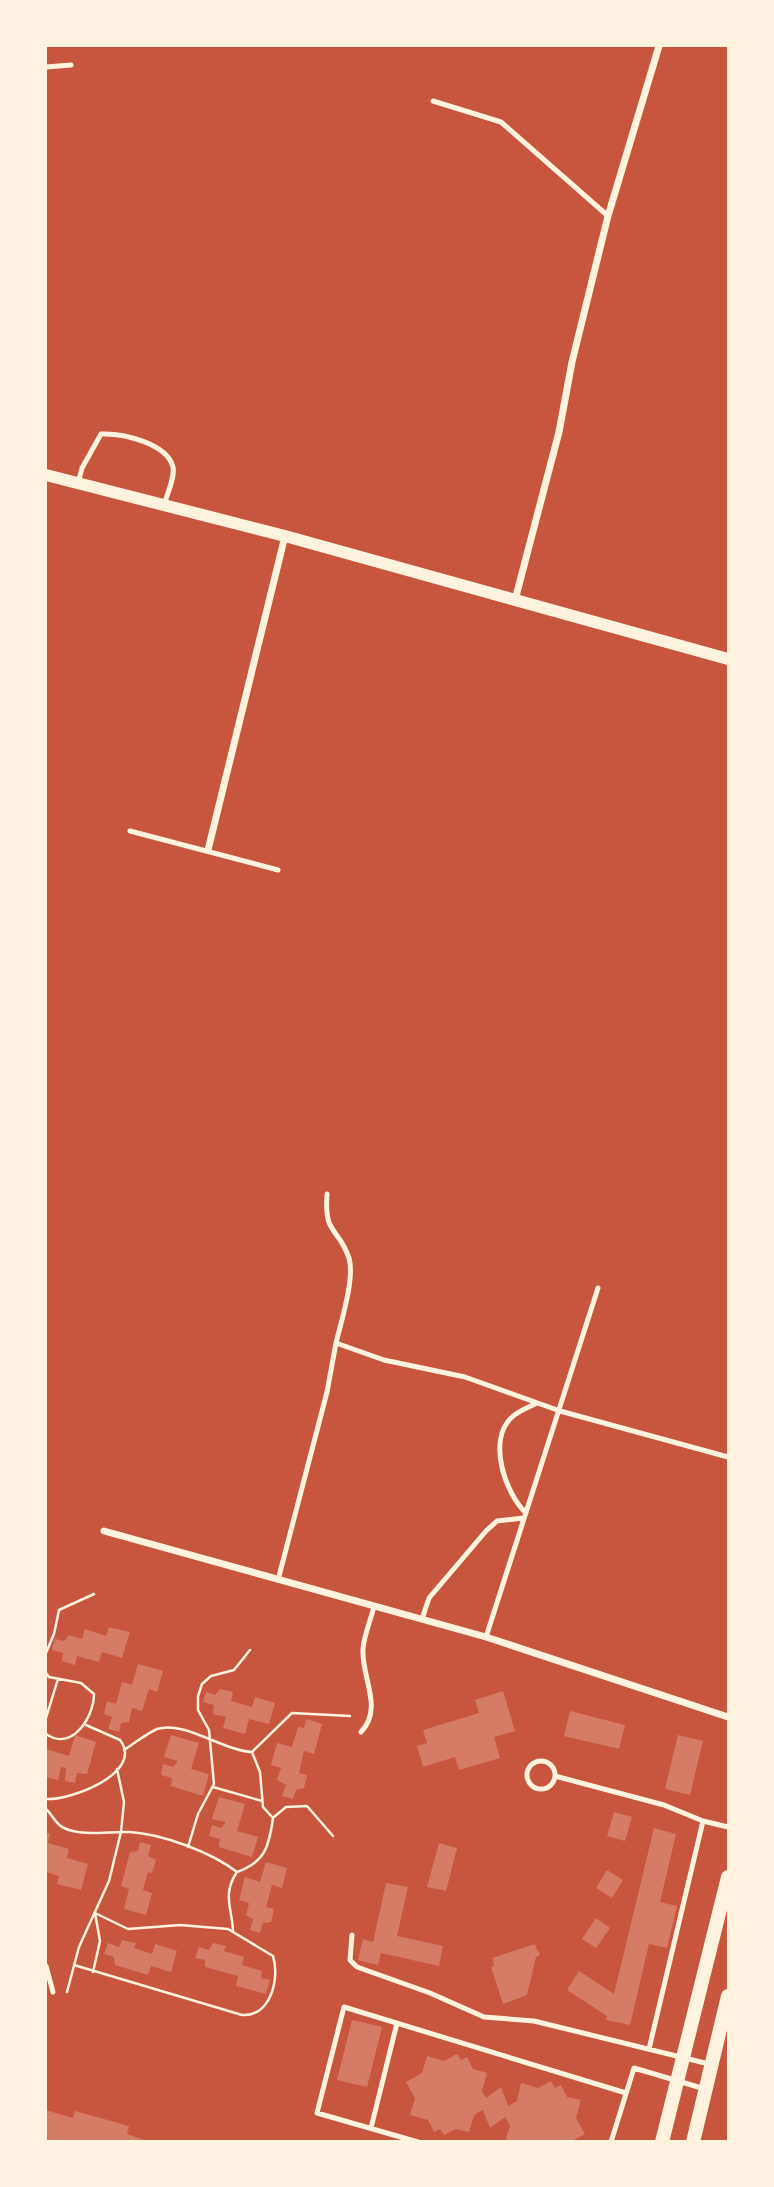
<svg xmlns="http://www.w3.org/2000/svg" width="774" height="2187" viewBox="0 0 774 2187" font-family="'Fira Sans Condensed',sans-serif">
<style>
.building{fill:#d67c66}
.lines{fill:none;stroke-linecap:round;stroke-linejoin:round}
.path{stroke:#fff3e0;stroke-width:2.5}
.service{stroke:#fff3e0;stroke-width:5}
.minor{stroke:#fff3e0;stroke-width:7}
.tertiary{stroke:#fff3e0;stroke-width:12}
.secondary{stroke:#fff3e0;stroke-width:14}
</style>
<rect width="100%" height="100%" fill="#c8553d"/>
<path class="building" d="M109 1627 130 1632 122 1658 102 1652 99 1662 77 1656 75 1665 62 1661 63 1653 52 1650 55 1639 64 1641 69 1635 82 1639 85 1629 106 1636Z
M138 1664 163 1671 157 1692 149 1689 142 1711 132 1708 129 1722 121 1723 119 1732 108 1729 112 1717 104 1714 107 1701 116 1704 122 1682 132 1685Z
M220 1689 233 1692 231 1701 252 1707 255 1697 275 1703 269 1724 249 1719 245 1734 223 1728 226 1717 213 1714 214 1705 203 1702 206 1692 215 1695Z
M503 1691 515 1731 494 1737 500 1758 459 1770 455 1757 423 1767 417 1746 427 1743 423 1730 479 1713 475 1700Z
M570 1711 625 1725 619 1749 564 1736Z
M306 1719 322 1724 314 1754 304 1751 299 1773 307 1775 304 1788 296 1790 293 1799 282 1796 286 1785 277 1780 281 1768 271 1765 277 1743 292 1747 298 1727 304 1728Z
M75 1735 96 1742 87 1774 77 1773 75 1783 65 1781 66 1768 61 1767 58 1780 46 1777V1749L69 1756Z
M171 1735 199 1743 191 1769 209 1774 203 1796 171 1786 172 1778 161 1775 163 1764 173 1767 178 1761 164 1757Z
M678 1735 703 1741 690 1795 665 1789Z
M219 1797 245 1804 237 1831 258 1837 252 1857 219 1847 220 1839 209 1836 212 1825 221 1828 226 1822 212 1819Z
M614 1812 632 1817 625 1841 607 1836Z
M654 1828 676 1834 660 1902 677 1906 667 1948 649 1944 630 2025 606 2020 607 2016 567 1990 579 1971 614 1994Z
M46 1833 50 1834 48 1843 69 1849 67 1858 88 1864 81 1890 57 1884 59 1876 46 1872Z
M140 1842 151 1845 148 1856 156 1860 152 1873 148 1872 143 1890 152 1893 146 1915 124 1909 129 1889 121 1886 130 1852 138 1851Z
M439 1843 457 1848 446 1891 427 1887Z
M266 1862 287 1868 282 1888 272 1885 266 1907 274 1909 271 1922 263 1923 260 1933 250 1930 253 1919 246 1915 249 1903 239 1900 245 1877 260 1882Z
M607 1870 623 1880 612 1898 596 1888Z
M386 1883 408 1887 397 1936 443 1946 439 1966 381 1953 378 1965 358 1960 363 1939 373 1942Z
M596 1918 610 1928 596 1948 582 1939Z
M122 1940 136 1943 134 1948 152 1954 155 1944 177 1951 171 1972 151 1966 148 1975 115 1965 114 1957 104 1954 108 1943 119 1947Z
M213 1943 226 1946 224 1951 244 1957 242 1965 262 1971 261 1978 270 1980 266 1994 236 1986 238 1976 205 1967V1960L195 1958 199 1947 209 1950Z
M535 1944 538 1952 540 1951 539 1956 536 1957 527 1995 503 2004 491 1967 494 1966 492 1958Z
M352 2020 382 2027 367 2087 337 2080Z
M457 2054 461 2060 467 2057 473 2069 487 2073 482 2091 486 2098 501 2087 508 2106 517 2101 521 2083 538 2088 551 2081 555 2088 561 2085 567 2097 581 2100 576 2118 585 2134 570 2142H505L510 2126 505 2117 490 2128 483 2110 474 2115 469 2132 456 2129 444 2135 440 2129 434 2132 428 2120 410 2115 415 2098 406 2082 422 2073 427 2056 444 2061Z
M46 2110 73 2118 75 2111 129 2126 127 2134 150 2142H46Z"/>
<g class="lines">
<path class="path" d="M46 1653 54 1634 59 1610 94 1594
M46 1673 49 1677 81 1683 94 1694C94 1717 72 1752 46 1734
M46 1718 58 1679
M124 1750C135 1743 146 1734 157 1729 183 1720 224 1751 252 1752L260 1772 263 1807 273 1818C269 1847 265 1862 237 1872 222 1894 232 1908 233 1931
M252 1752 292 1713 350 1716
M213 1787 262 1801
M46 1799C69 1801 145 1773 120 1740L86 1725
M46 1809C53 1815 55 1824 64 1828 83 1837 109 1831 130 1832 162 1834 211 1852 237 1872
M274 1817 286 1807 307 1806 333 1836
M188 1847 198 1814 214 1784 209 1730 198 1710V1696L202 1684 211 1676 234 1670 250 1650
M74 1965 242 2015C271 2017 280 1978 273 1956L228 1929 180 1925 128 1929 95 1913
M93 1972 100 1941 95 1913
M67 1992 79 1947 109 1881 121 1832 124 1802 117 1769"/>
<path class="service" d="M46 67 71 65
M433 101 501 122 608 216
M78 483 82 468 101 434C122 433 167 443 173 467 175 478 167 494 164 505
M130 831 278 870
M327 1194C324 1236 338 1226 349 1258 355 1278 341 1322 336 1343L384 1360 465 1377 560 1411 728 1457
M526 1513C505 1493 487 1440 512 1417 518 1411 529 1407 537 1403
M278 1580 327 1392 336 1343
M422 1619 429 1598 486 1531 497 1521 524 1518
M486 1637 598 1288
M361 1732C384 1708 361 1677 363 1649 364 1635 371 1620 374 1606
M527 1775a14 14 0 1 1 28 0a14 14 0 1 1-28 0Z
M555 1776 664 1805 703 1821
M352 1935 350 1960 357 1967 430 1993 484 2017 534 2021 709 2064
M46 1966 53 1992
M649 2049 703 1821 728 1827
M371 2128 397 2023
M418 2142 317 2113 344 2007 626 2093
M611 2142 634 2068 705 2089"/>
<path class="minor" d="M515 600 559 432 572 362 608 216 659 46
M208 850 285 536
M104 1531 486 1637 728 1717"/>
<path class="tertiary" d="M46 475 285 536 728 659"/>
<path class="secondary" d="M662 2142 728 1877
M693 2142 728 1996"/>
</g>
<rect width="774" height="2187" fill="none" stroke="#fff3e0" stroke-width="94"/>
</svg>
